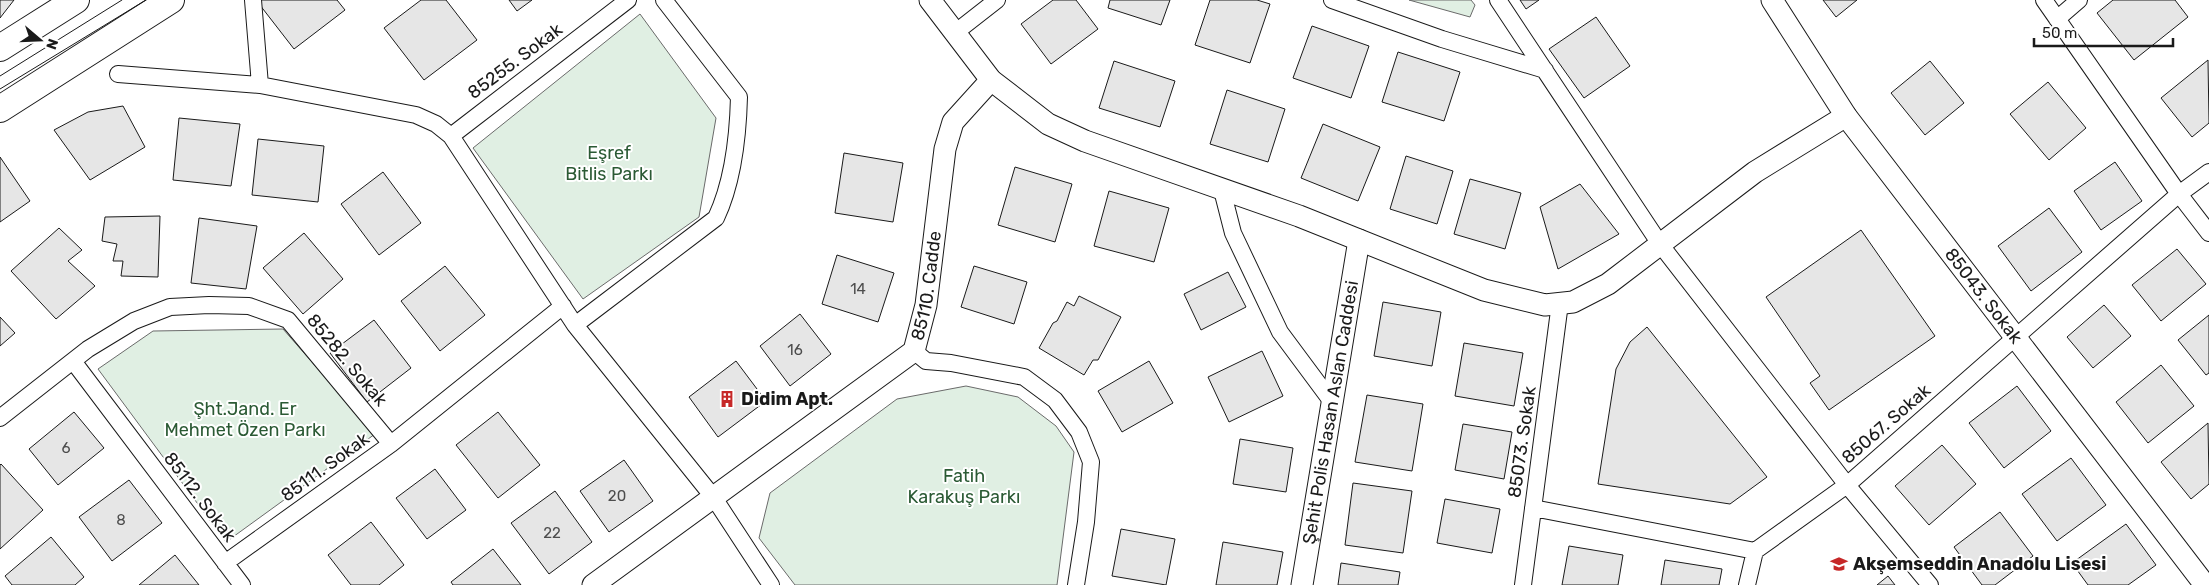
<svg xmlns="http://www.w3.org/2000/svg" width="2209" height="585" viewBox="0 0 2209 585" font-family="Rubik,sans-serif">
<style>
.green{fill:#e0efe3;stroke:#6a6a6a}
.building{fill:#e6e6e6;stroke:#1a1a1a}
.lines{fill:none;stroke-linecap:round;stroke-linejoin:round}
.minor-casing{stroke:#1a1a1a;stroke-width:18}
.tertiary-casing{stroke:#1a1a1a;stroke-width:23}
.primary-casing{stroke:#1a1a1a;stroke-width:28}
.minor{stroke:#fff;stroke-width:16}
.tertiary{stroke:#fff;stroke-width:21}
.primary{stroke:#fff;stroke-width:26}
.tram{stroke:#1a1a1a;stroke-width:1}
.labels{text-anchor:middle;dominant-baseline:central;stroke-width:4;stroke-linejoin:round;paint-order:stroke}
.number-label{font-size:15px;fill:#4d4d4d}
.street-label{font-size:18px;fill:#1a1a1a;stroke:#fff}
.park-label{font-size:18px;fill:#2b5a34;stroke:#fff}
.poi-label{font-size:18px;font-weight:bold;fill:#1a1a1a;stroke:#fff;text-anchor:start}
</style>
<rect width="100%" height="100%" fill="#fff"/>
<path class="green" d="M1409 0H1471L1475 5 1470 17Z
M640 14 716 118 699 217 583 299 473 148Z
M283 329 375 434 226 542 98 369 153 331Z
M966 386 1018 397 1056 426 1074 452 1057 585H795L759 538 770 493 897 399Z"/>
<path class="building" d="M0 0H14L0 18Z
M256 0H337L345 10 294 49Z
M421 0H446L477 40 424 80 384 28Z
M509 0H532L517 11Z
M1053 0H1076L1098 29 1051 64 1021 24Z
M1110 0H1170L1161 25 1108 8Z
M1210 0H1257L1270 4 1250 63 1195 45Z
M1520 0H1539L1526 9Z
M1823 0H1857L1836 17Z
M2113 0H2175L2188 17 2134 60 2097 13Z
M1596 17 1630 66 1584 98 1549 49Z
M1312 26 1369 46 1351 98 1293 78Z
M1398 52 1460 72 1444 121 1382 102Z
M2208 60 2209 123 2192 137 2161 98Z
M1114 61 1175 81 1160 127 1099 108Z
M1930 61 1964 103 1925 135 1891 93Z
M2048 82 2086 128 2049 160 2010 114Z
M1227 90 1285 109 1268 162 1210 144Z
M123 106 145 147 90 180 54 130 88 112Z
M179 118 240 124 231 186 173 180Z
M1323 124 1380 147 1358 201 1301 178Z
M258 139 324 146 318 202 252 195Z
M844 153 903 163 893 222 835 213Z
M1406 156 1453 171 1437 224 1390 209Z
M0 157 30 201 0 222Z
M2115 162 2142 201 2101 230 2074 191Z
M1015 167 1072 184 1055 242 998 225Z
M383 172 421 223 379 255 341 204Z
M1470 179 1521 193 1505 249 1454 234Z
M1580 184 1619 234 1558 269 1540 207Z
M1109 191 1169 208 1154 262 1094 246Z
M2049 208 2082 252 2031 291 1998 246Z
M160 216 158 277 121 276 123 261H113L117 244 102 241 105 217Z
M199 218 257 226 246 289 191 283Z
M59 228 82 250 68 261 95 286 56 319 11 271Z
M1861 230 1935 336 1829 410 1810 383 1820 376 1766 297Z
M304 233 343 279 303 314 263 268Z
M2177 249 2206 284 2161 321 2132 285Z
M837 255 894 273 878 322 822 304Z
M445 266 485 315 440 351 401 301Z
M974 266 1027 282 1014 324 961 307Z
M1228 272 1246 307 1201 330 1184 294Z
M1079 296 1121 317 1098 360H1093L1084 375 1039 348 1053 323 1057 321 1067 302 1074 306Z
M1383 302 1441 312 1432 366 1374 356Z
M2104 305 2131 336 2093 368 2067 337Z
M800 314 831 354 790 386 760 346Z
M2209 315V373L2206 375 2178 340Z
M0 317 15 333 0 346Z
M374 320 411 368 367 402 330 353Z
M1647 327 1767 477 1730 504 1598 484 1616 369 1630 342Z
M1464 343 1523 353 1514 406 1455 396Z
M1262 351 1283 396 1229 422 1208 377Z
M736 361 766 401 718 437 689 397Z
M1149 361 1173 403 1122 432 1098 391Z
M2161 365 2194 406 2148 443 2116 402Z
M2017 386 2051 431 2004 468 1969 423Z
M1367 395 1423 404 1412 471 1355 462Z
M74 412 104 448 58 485 29 449Z
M498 412 540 465 498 498 456 445Z
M2208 423 2209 484 2191 499 2161 462Z
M1463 424 1512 432 1504 479 1455 470Z
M1240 439 1293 448 1286 492 1233 484Z
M1942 445 1976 484 1929 525 1895 486Z
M2071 458 2106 505 2057 541 2022 494Z
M624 460 653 501 609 532 580 491Z
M1 464 43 510 0 549V465Z
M435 469 466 510 427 539 396 498Z
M129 480 162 523 112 561 79 517Z
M1353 483 1412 491 1403 553 1345 545Z
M555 491 592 542 549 574 511 523Z
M1445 499 1500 509 1492 553 1437 543Z
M2000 512 2033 556 1995 585H1982L1954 547Z
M371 522 404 565 379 585H351L328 555Z
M2126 524 2156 565 2128 585H2088L2072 563Z
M1121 529 1175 539 1166 585 1112 576Z
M51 537 84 577 75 585H12L5 576Z
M1223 542 1283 552 1277 585H1216Z
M1569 546 1623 555 1618 585H1562Z
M493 549 521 585H453L451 582Z
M175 555 199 585H139Z
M1665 560 1722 569 1719 585H1661Z
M1341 563 1400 572 1398 585H1338Z
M1888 576 1895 585H1877Z"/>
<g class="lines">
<g class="minor-casing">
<path id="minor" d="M253 0 260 85 416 115 436 124 451 136 575 325 714 498 771 585
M1332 0 1442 39 1545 70
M1498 0 1660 244 1847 485 1930 585
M2044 0 2179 194 2209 233
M2057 19 2079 0
M956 32 997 0
M118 74 260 85
M451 136 628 0
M1222 190 1233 233 1280 332 1332 402
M575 325 716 218C733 182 738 137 739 97L664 0
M914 351 926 361 951 363 1024 377 1055 400 1079 432 1091 462 1086 522 1076 585
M73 361 242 585
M0 418 88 349 134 321 170 307 209 305 249 306 288 320 391 444
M1533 508 1755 551 1847 485 2179 194 2209 172
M225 563 391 444 563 306
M1523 585 1560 303
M1747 585 1755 551"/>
</g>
<g class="tertiary-casing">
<g id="tertiary">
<path d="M930 0 991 80 1048 124 1085 141 1299 216 1484 290 1545 305 1573 302 1608 284 1755 172 1846 116"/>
<path id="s1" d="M1772 0 1846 116 2205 585"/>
<path id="s2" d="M593 585 914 351 926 305 945 149 953 122 991 80"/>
<path id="s3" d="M1302 585 1359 240"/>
</g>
</g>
<g class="primary-casing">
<path id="primary" d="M0 48 76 0
M0 109 171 0"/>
</g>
<use href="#minor" class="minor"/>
<use href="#tertiary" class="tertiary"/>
<use href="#primary" class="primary"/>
<path class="tram" d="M0 76 122 0
M0 89 146 0"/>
</g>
<defs>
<g id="building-bare" transform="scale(1.35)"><path d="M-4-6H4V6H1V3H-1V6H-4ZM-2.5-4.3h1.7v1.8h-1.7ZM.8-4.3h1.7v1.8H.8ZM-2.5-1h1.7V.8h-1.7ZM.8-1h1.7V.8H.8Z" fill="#c62828" stroke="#fff" stroke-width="2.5" paint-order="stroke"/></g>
<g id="school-bare" transform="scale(1.35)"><path d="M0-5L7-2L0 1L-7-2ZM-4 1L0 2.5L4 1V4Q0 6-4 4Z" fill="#c62828" stroke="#fff" stroke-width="2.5" paint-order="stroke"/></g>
</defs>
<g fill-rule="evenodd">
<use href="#building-bare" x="727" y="399"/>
<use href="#school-bare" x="1839" y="564"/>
</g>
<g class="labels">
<g class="number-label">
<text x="858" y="289">14</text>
<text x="795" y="350">16</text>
<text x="66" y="448">6</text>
<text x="617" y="496">20</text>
<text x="121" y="520">8</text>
<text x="552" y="533">22</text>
</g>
<g class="street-label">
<text transform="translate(515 61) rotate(-37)">85255. Sokak</text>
<text stroke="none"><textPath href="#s2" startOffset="464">85110. Cadde</textPath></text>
<text stroke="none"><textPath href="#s1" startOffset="364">85043. Sokak</textPath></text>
<text transform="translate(347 360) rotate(50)">85282. Sokak</text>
<text stroke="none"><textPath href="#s3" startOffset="175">Şehit Polis Hasan Aslan Caddesi</textPath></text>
<text transform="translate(1886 424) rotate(-41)">85067. Sokak</text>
<text transform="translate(1522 442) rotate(-82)">85073. Sokak</text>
<text transform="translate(325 467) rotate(-36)">85111. Sokak</text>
<text transform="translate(200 497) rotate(53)">85112. Sokak</text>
</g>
<g class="park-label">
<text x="609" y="153">Eşref<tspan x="609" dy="21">Bitlis Parkı</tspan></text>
<text x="245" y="409">Şht.Jand. Er<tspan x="245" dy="21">Mehmet Özen Parkı</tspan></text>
<text x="964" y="476">Fatih<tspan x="964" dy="21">Karakuş Parkı</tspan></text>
</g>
<g class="poi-label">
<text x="741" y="399">Didim Apt.</text>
<text x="1853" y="564">Akşemseddin Anadolu Lisesi</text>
</g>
</g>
<g transform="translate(40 40) rotate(109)" stroke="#ffffff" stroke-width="4" paint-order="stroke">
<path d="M0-4L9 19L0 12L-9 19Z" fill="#1a1a1a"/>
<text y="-8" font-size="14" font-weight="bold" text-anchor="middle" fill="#1a1a1a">N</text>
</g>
<path d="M2034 38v8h139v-8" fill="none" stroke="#1a1a1a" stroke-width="2.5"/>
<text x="2042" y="38" font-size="15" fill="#1a1a1a" stroke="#ffffff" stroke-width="4" paint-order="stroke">50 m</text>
</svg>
